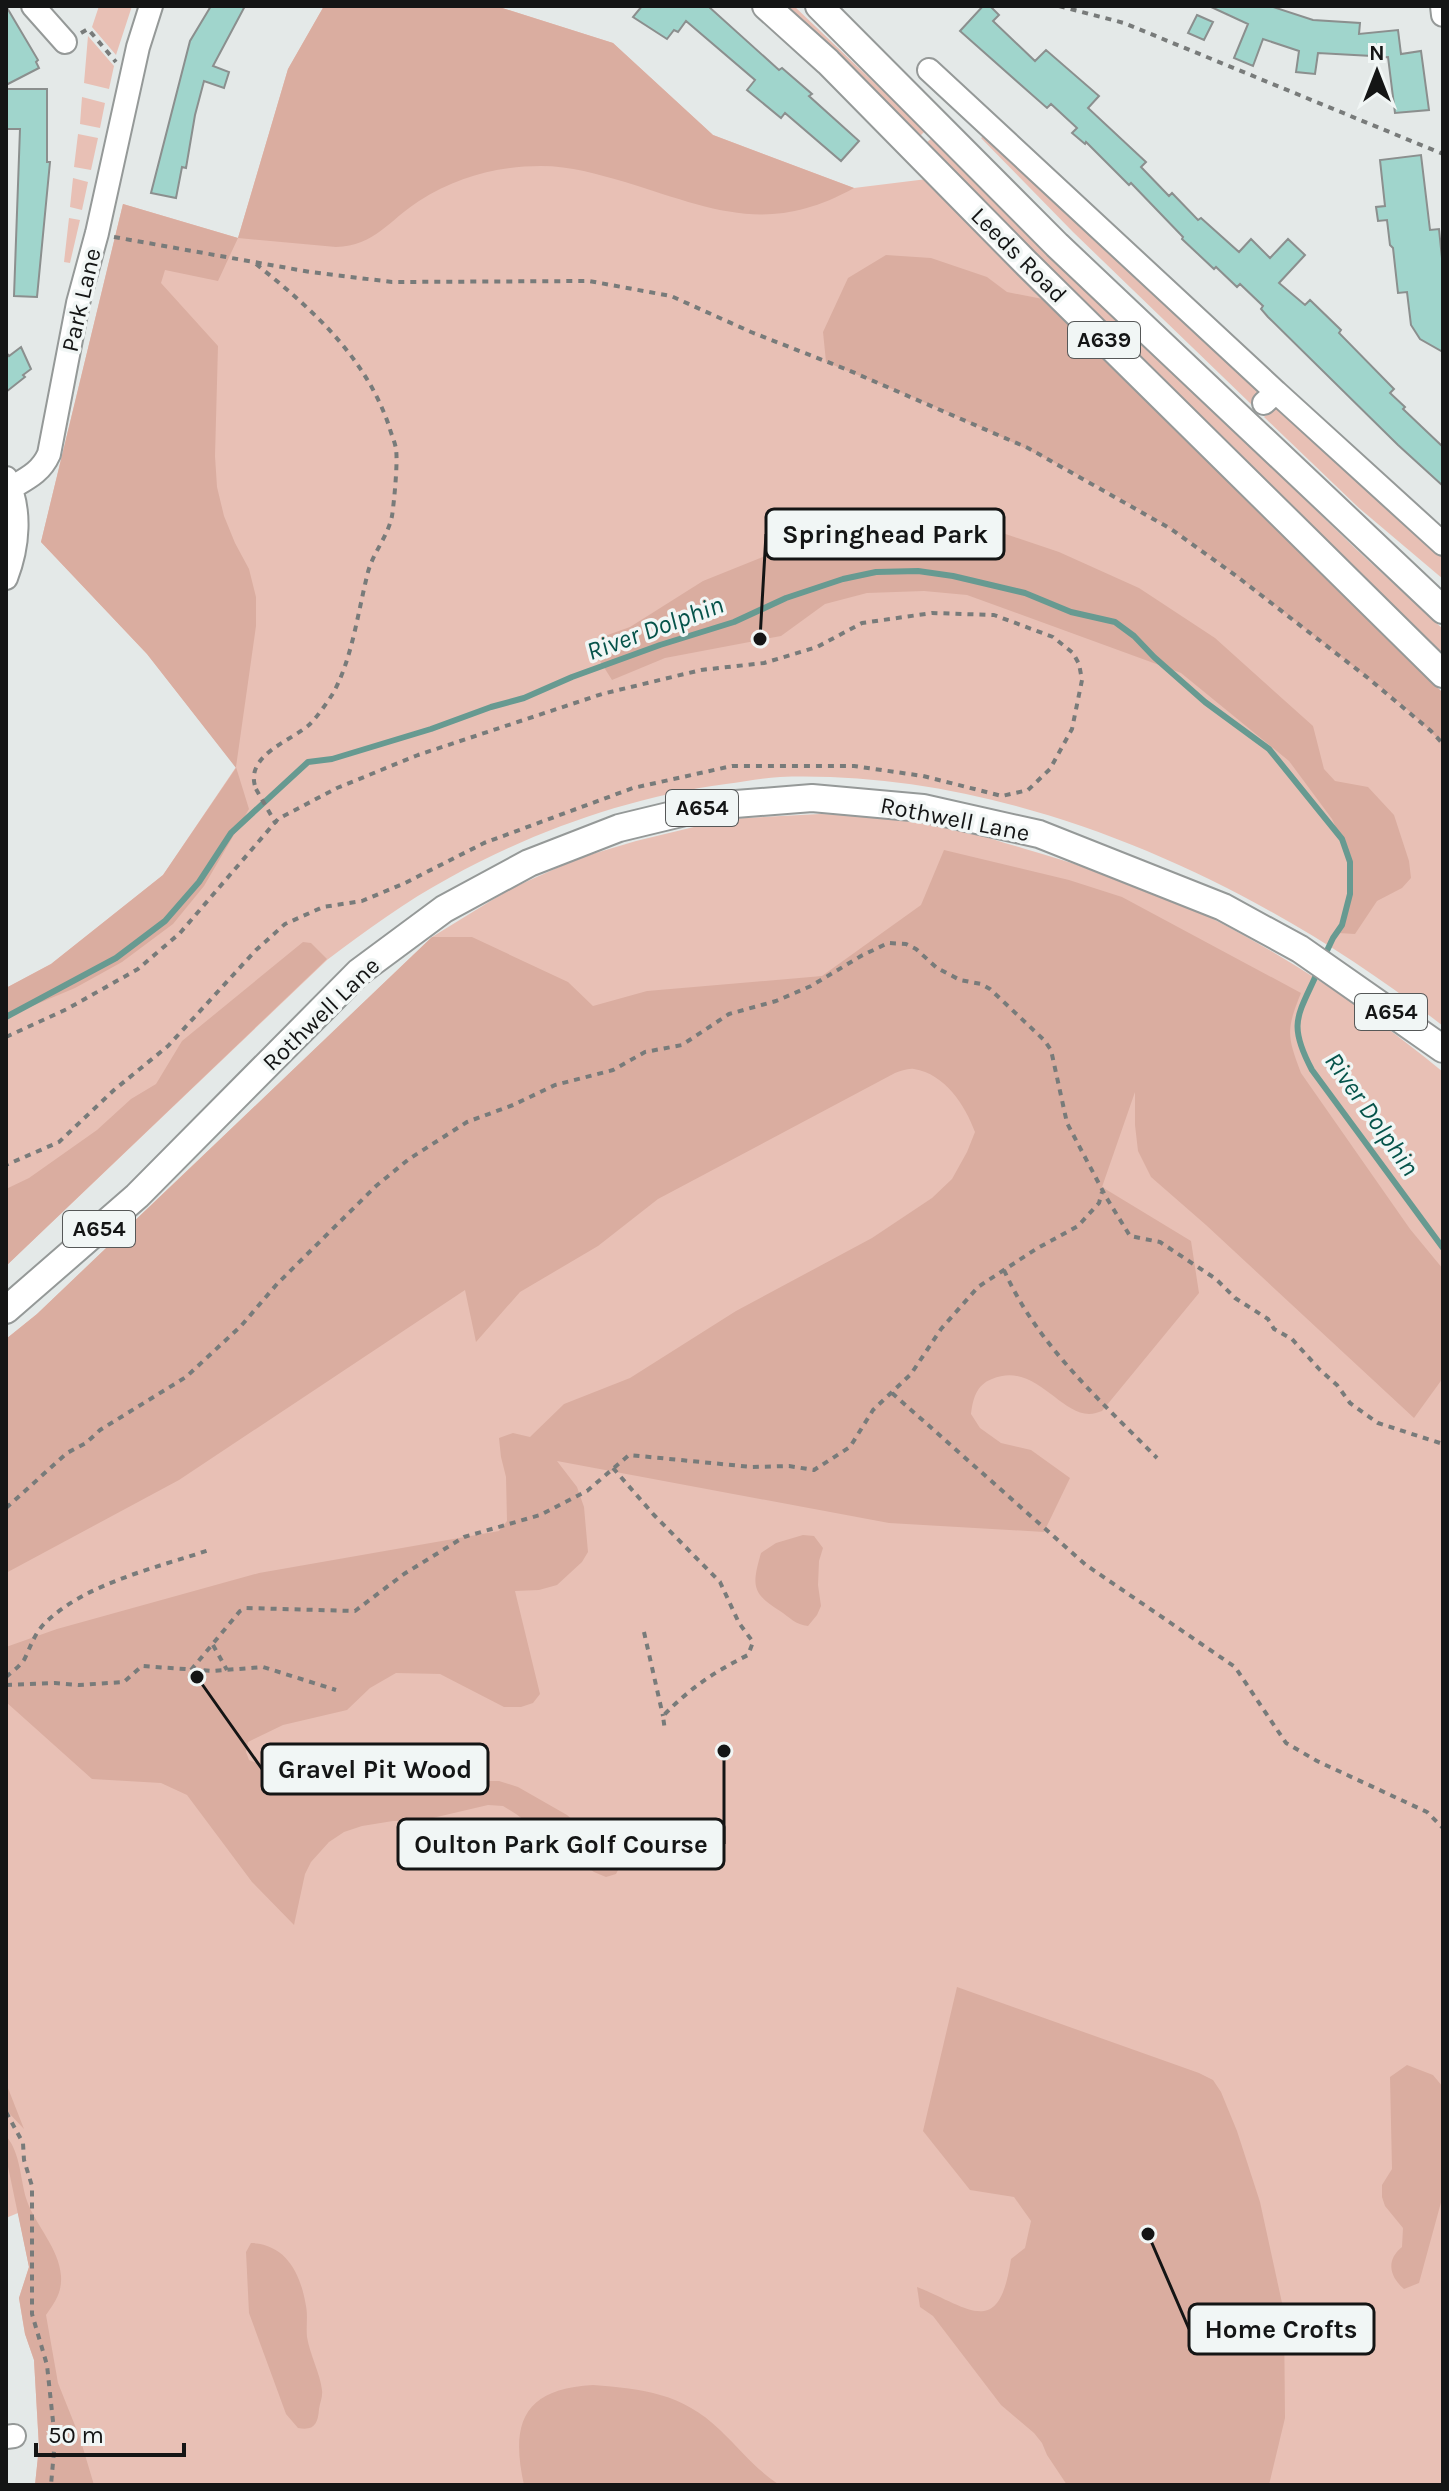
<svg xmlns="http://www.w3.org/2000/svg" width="1449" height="2491" viewBox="0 0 1449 2491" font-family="Karla,sans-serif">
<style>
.green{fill:#e8c0b5}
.forest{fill:#daada0}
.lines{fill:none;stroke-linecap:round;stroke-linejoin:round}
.stream{stroke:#679a91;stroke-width:6}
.building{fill:#a0d5cc;stroke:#8b8f8e;stroke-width:2}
.minor-casing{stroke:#959998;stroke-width:26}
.major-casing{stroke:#959998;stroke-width:30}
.path{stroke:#787b7a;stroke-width:4;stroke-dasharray:6 6;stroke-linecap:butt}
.minor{stroke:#fff;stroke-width:22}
.major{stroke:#fff;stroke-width:26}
.path-bridge{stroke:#787b7a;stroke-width:4;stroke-dasharray:6 6;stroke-linecap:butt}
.labels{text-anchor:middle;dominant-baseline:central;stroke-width:7;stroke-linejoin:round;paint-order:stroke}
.shield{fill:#f1f6f5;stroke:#565858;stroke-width:2}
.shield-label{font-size:22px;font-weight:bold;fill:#141515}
.street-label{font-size:24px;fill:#141515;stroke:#f1f6f5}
.water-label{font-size:26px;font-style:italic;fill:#05534a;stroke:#f1f6f5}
.leader{fill:none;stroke:#141515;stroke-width:3}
.callout-dot{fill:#141515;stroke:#f1f6f5;stroke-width:3}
.callout{fill:#f1f6f5;stroke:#141515;stroke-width:3}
.callout-label{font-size:26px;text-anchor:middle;font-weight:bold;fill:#141515}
</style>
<rect width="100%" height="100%" fill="#e4e9e8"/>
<path class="green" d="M99 6H132L116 55 92 27Z
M324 6H496L613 43 713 135 854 188 927 179 1193 447 1443 693V1026C1260 883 1017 769 780 777 762 778 744 782 726 784 629 797 534 831 449 878 406 901 367 930 327 960L6 1266V988L51 964 163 875 236 767 147 654 41 542 115 237 123 204 238 238 288 69Z
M783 6H794L925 131 920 136 829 47Z
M88 36 114 66 109 89 84 83Z
M82 97 105 103 100 128 80 124Z
M78 134 98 138 91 170 74 167Z
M985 135 1260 384V396L1252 405 1073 232 981 138Z
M932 138 1356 549 1443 629V660L1253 475 926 143Z
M73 178 88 182 82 210 70 207Z
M69 218 80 220 70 263 64 262Z
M1279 406 1443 553V579L1359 508 1264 417 1273 408Z
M820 814C850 815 881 815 911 819 948 823 986 838 1022 848 1076 864 1132 881 1183 904 1277 949 1363 1006 1443 1072V2485H35L39 2447 34 2360 25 2334 19 2298 29 2267 18 2213 6 2218V1339L37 1314 432 937 510 889 579 858 636 841 727 819Z"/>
<path class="forest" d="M324 6H496L613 43 713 135 854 188C768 236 712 209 625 182 597 174 571 166 541 166 498 166 456 177 419 201 389 220 375 246 336 247L238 238 218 281 165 270 161 283 218 346 215 456 217 487 224 516 235 543 249 569 256 597V626L236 767 249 809 204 886 173 924 122 962 75 988 6 1017V988L51 964 163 875 236 768 147 654 41 542 123 204 238 238 288 69Z
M886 255 931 258 987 277 1007 292 1048 300 1193 447 1443 693V744C1406 704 1360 672 1317 638 1269 601 1222 562 1171 529 1063 460 944 409 826 362L823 332 848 278Z
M970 522 1059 552 1139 588 1215 638 1313 726 1324 769 1335 781 1368 787 1394 815 1409 861 1411 878 1402 888 1377 901 1355 934 1338 933 1351 892 1350 858 1332 819 1289 761 1181 673 967 595 924 591 867 593 825 604 781 636 665 658 612 680 588 642 630 627 703 581 775 552 898 526Z
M944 850 1069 880 1122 897 1301 993C1286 1030 1287 1036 1301 1073L1410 1229 1443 1269V1378L1414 1418 1206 1225 1151 1177 1138 1151 1135 1125V1092L1102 1187 1191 1241 1199 1293 1102 1411C1098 1412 1094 1414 1089 1414 1059 1414 1034 1361 992 1379 976 1385 973 1399 971 1414L980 1428 1001 1443 1031 1450 1070 1478 1044 1532 889 1523 557 1461 577 1487 584 1507 588 1552 582 1562 557 1585 539 1590 515 1591 540 1694 533 1703 521 1707H504L440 1674 396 1673 370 1688 347 1710 283 1725 248 1742 246 1752 249 1760 275 1770 349 1783 370 1784 382 1791H399L466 1781H499L518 1787 567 1815 614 1856 619 1868 616 1874 606 1877 594 1872 516 1814 503 1806 488 1805 424 1820 393 1821 362 1826 344 1832 329 1842 311 1862 305 1874 294 1925 252 1882 187 1795 161 1783 92 1779 6 1702V1647L57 1629 259 1573 499 1531 507 1521 506 1477 501 1457 499 1438 513 1433 530 1437 564 1404 630 1378 736 1311 872 1238 932 1198 952 1179 967 1152 975 1132C965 1105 945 1074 914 1069 908 1068 901 1071 895 1073L658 1199 598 1246 520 1292 476 1342 465 1290 179 1480 6 1573V1339L37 1314 432 937H472L568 982 593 1006 647 991 822 976 921 905Z
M303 942 311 943 327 959 6 1266V1189L29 1178 97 1130 131 1099 156 1084 182 1041Z
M803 1535 814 1536 823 1548 819 1561 818 1585 821 1606 817 1615 808 1626C796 1625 789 1617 780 1611 751 1593 752 1585 761 1553L776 1543Z
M957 1987 1199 2073 1213 2080 1221 2092 1237 2131 1260 2202 1284 2312 1285 2418 1269 2485H1067L1047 2455 1042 2443 1034 2433 1001 2405 933 2316 920 2307 917 2287C970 2308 999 2340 1011 2259L1025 2248 1031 2221 1014 2197 970 2190 923 2131Z
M1407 2065 1433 2075 1443 2087V2195L1419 2283 1404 2289C1389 2276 1386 2260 1402 2247L1403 2228 1385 2206 1382 2197V2185L1392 2169 1390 2077Z
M6 2083 24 2129 6 2110Z
M6 2136C21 2153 20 2180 27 2201 36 2226 59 2248 61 2276 62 2293 55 2302 46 2315L58 2383 80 2438 94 2485H35L39 2447 34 2360 25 2334 19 2298 29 2267 6 2157Z
M251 2243C287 2244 301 2275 306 2306 308 2316 306 2327 307 2337 310 2355 320 2373 322 2390 323 2397 320 2402 319 2409 318 2424 314 2431 298 2428L286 2414 249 2313 246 2252Z
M593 2385C643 2389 682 2393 720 2430 741 2450 756 2470 780 2485H524C510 2422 524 2389 593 2385Z"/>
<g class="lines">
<path class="stream" d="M1318 971C1298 1016 1287 1023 1312 1070L1443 1248
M6 1017 116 958 165 921 199 882 231 833 308 762 332 759 431 729 491 707 524 698 572 677 660 645 734 622 786 598 843 579 876 572 918 571 953 576 1025 593 1071 612 1115 622 1134 636 1154 657 1205 702 1269 749 1342 839 1350 862V894L1342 925 1333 938 1324 957"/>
</g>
<path class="building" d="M6 6 38 60 36 62 39 68 6 85Z
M211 6H245L213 66 229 72 224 88 204 81 195 115 186 168 182 167 176 198 151 193 190 41Z
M642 6H708L779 70 782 68 812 94 809 96 859 141 841 161 785 113 781 118 747 90 755 80 686 21 678 32 674 30 667 39 633 17Z
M983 6H990L999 15 993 21 1035 61 1046 50 1099 96 1088 108 1146 162 1141 167 1169 196 1172 193 1198 220 1201 218 1239 252 1251 239 1270 258 1288 239 1305 255 1279 283 1305 305 1310 300 1341 330 1339 333 1394 389 1390 393 1405 407 1403 409 1443 447V486L1398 445 1268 317 1261 309 1263 306 1240 284 1237 287 1216 267 1214 269 1182 239 1183 237 1131 183 1129 185 1086 142 1085 144 1072 133 1077 128 1051 104 1047 108 960 31Z
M1209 6H1270L1313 20 1360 23 1359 34 1398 30 1401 54 1421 51 1429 110 1395 113 1388 57 1373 58 1372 56 1318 53 1315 74 1296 72 1299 51 1263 39 1253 66 1234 58 1248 24Z
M1197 15 1213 22 1204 40 1188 33Z
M6 89H47V162H50L37 297 14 296 20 129H6Z
M1421 155 1430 230 1439 229 1443 268V352L1420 339 1411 325 1407 292 1398 293 1393 248 1390 245 1387 220 1378 221 1376 207 1385 206 1380 160Z
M21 347 31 369 23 375 25 377 6 392V352L9 356Z"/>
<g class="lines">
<g class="minor-casing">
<path id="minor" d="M33 6 65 42
M1442 6 1443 15
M929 70 1276 392 1264 403
M1276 392 1443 544
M6 478C22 509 18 547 6 578
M11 488C28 478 41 472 49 454L78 303 97 233 138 47 151 6
M6 2437 14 2436"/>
</g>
<g class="major-casing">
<path id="major" d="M766 6 828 62 1026 263 1443 674
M819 6 1057 245 1443 610
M6 1310 137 1196 359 972 444 909 529 863 619 828 710 806 812 798 923 808 1039 834 1223 907 1300 949 1443 1049"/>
</g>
<path class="path" d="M1059 6 1124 23 1443 154
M81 33 88 29 116 62
M114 237 310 272 392 282 589 281 671 296 751 332 848 370 1028 448 1171 529 1239 578 1368 678 1431 731 1443 744
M256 264C312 309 365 356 389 426 391 434 395 442 396 449 398 462 394 503 392 516 388 536 373 553 368 572 358 611 352 661 332 695 326 704 317 717 310 724 292 741 243 755 256 789
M6 1037 67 1009 138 969 180 933 278 819 337 788 418 755 602 694 701 670 764 663 817 647 862 623 932 613 994 615 1053 637 1073 653 1079 664 1082 680 1072 729 1050 769 1028 790 1002 796 923 776 854 766H732L633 788 484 843 405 883 362 901 323 907 285 924 256 950 168 1046 114 1090 59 1142 6 1165
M1004 1270C1037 1345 1101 1401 1157 1458
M892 1393 1086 1565 1235 1667 1286 1743 1317 1761 1427 1812 1443 1828
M613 1468 654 1515 720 1582 739 1623 753 1642 748 1655C714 1672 690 1688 663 1716L665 1731
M6 1508 67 1453 86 1443 100 1430 186 1377 241 1326 277 1284 376 1186 409 1159 467 1122 513 1105 555 1085 613 1070 645 1052 682 1045 729 1014 776 1001 811 986 861 956 888 943 906 944 916 949 937 968 960 980 981 984 990 989 1044 1040 1051 1050 1067 1123 1106 1197 1130 1236 1160 1242 1216 1279 1235 1298 1268 1319 1274 1329 1292 1339 1320 1370 1337 1385 1350 1403 1378 1423 1443 1444
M644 1632 663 1716
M213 1645 227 1670
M191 1670 240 1611 246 1608 355 1611 404 1574 464 1537 540 1515 587 1491 629 1455 752 1467 789 1466 814 1470 850 1447 873 1410 911 1374 941 1329 978 1287 1036 1249 1078 1226 1099 1203 1102 1192
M6 1677C12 1672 20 1666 24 1660 31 1646 34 1634 45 1623 86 1583 156 1568 209 1550
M6 1685 55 1683 79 1685 124 1682 142 1666 213 1671 263 1667 336 1690
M6 2112 23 2143 24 2160 32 2186V2314L47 2365 55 2440 51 2485"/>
<use href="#minor" class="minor"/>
<use href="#major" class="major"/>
<path class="path-bridge" d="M256 789 276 824"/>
</g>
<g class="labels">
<g class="shield">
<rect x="1068" y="322" width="72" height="36" rx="6"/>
<rect x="666" y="790" width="72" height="36" rx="6"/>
<rect x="1355" y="994" width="72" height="36" rx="6"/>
<rect x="63" y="1211" width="72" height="36" rx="6"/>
</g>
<g class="shield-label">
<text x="1104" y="340">A639</text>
<text x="702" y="808">A654</text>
<text x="1391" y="1012">A654</text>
<text x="99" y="1229">A654</text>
</g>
<g class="street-label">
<text transform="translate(1019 255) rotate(45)">Leeds Road</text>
<text transform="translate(81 300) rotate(-77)">Park Lane</text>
<text transform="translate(955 819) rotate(11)">Rothwell Lane</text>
<text transform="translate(321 1014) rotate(-44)">Rothwell Lane</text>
</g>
<g class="water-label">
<text transform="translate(655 628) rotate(-20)">River Dolphin</text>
<text transform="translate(1372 1114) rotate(55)">River Dolphin</text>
</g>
</g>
<path class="leader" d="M760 639L766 534M197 1677L262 1769M724 1751L724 1844M1148 2234L1189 2329"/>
<g class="callout-dot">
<circle cx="760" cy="639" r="8"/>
<circle cx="197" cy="1677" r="8"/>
<circle cx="724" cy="1751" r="8"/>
<circle cx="1148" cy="2234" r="8"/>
</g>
<g class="callout">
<rect x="766" y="509" width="238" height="50" rx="8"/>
<rect x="262" y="1744" width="226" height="50" rx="8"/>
<rect x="398" y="1819" width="326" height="50" rx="8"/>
<rect x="1189" y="2304" width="185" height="50" rx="8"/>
</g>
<g class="callout-label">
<text x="885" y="543">Springhead Park</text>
<text x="375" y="1778">Gravel Pit Wood</text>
<text x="561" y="1853">Oulton Park Golf Course</text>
<text x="1281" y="2338">Home Crofts</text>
</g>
<rect width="1449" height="2491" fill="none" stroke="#141515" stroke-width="16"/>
<g transform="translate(1377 72)" stroke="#f1f6f5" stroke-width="6" paint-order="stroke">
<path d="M0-6L14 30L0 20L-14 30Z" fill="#141515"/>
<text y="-12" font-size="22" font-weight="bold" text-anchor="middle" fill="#141515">N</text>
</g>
<path d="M36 2443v12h148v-12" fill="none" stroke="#141515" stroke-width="4"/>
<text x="48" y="2443" font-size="24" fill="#141515" stroke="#f1f6f5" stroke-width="6" paint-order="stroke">50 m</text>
</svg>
